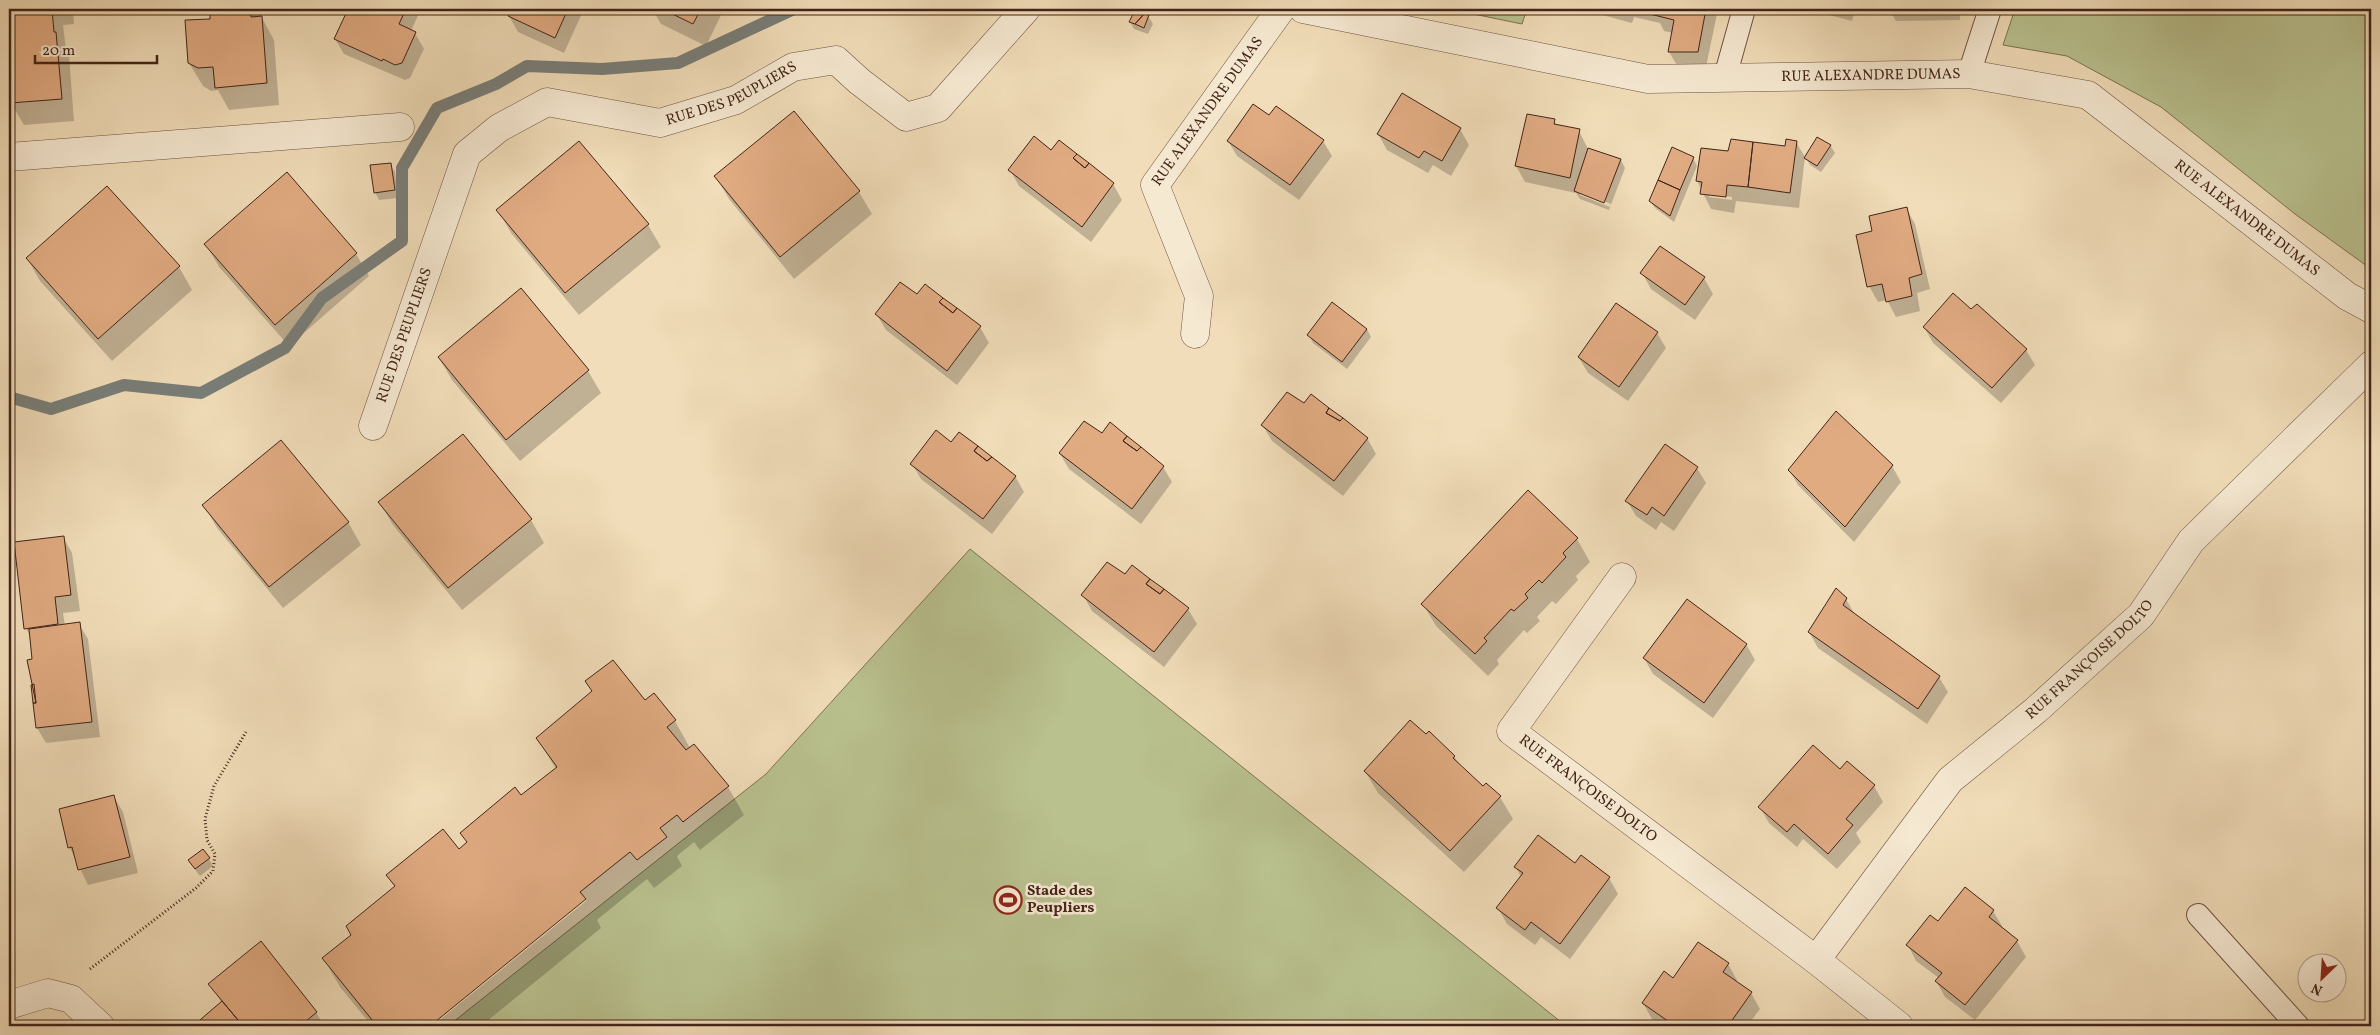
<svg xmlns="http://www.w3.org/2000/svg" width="2380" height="1035" viewBox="0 0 2380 1035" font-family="Vollkorn,serif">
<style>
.green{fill:#b9c18f;stroke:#7e7254}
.shadow{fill:#0003;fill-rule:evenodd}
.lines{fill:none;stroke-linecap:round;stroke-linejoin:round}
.stream{stroke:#797e79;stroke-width:12}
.building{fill:#e1ab82;stroke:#422419}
.service-casing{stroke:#6e5241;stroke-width:24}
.minor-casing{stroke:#6e5241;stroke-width:29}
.path{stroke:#422419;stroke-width:3;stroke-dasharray:1 2.5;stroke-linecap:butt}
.service{stroke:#f6e9d2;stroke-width:22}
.minor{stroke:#f6e9d2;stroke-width:28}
.labels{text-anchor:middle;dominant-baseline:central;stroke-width:5;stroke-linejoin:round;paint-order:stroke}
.street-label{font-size:15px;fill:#422419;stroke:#f6e9d2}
.poi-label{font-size:15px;font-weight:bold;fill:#422419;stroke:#f6e9d2;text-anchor:start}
</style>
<rect width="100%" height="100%" fill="#f1ddb9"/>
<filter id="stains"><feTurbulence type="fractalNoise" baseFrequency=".004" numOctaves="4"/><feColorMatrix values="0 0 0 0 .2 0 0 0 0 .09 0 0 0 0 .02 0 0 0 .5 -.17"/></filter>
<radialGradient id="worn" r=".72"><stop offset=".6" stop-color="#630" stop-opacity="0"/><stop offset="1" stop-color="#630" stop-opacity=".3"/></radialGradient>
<path class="green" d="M1449 9H1527L1522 24Z
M2015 9H2371V269L2295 214 2161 107 2067 56 2003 45Z
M970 549 1566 1026H448L766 774Z"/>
<path class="shadow" d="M12 9H73L74 24 63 25 66 50 69 56 74 121 24 125 11 103 9 36 15 35Z
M211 9H267H261L262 18 274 40 279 105 229 110 218 90 211 91 203 86 189 63 212 21Z
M349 9H421L411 31 415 33 424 49 410 78 405 80 344 54 335 39Z
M513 9H584L564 53 518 32 509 16Z
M652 9H724L706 46 661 24Z
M1371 9H1387L1386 12Z
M1580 9H1718L1706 67H1678L1669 52 1673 33 1664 31 1660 23 1634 17 1632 23Z
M1806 9H1855L1852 21Z
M1889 9H1960V20L1896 21Z
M1148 16 1153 24 1148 34 1134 29 1130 22Z
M794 112 859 192 872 214 794 279 729 199 716 177Z
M1269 117 1323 141 1332 156 1299 200 1237 156 1228 141Z
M1554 121 1557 126 1579 131 1588 149 1621 160 1625 168 1609 210 1580 199 1576 193 1525 182 1516 166ZM1580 192 1611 204 1610 207 1580 195Z
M1460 129 1469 145 1451 176 1433 165 1428 173 1387 150 1378 134Z
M1059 142 1113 184 1122 200 1091 242 1019 186 1010 170 1051 151Z
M1796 142 1805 157 1799 208 1736 201 1734 213 1711 209 1697 181 1729 153 1786 148ZM1709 194 1732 197V200L1709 197Z
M1830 145 1835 153 1821 172 1810 165 1806 158Z
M1693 158 1697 166 1674 222 1655 208 1650 201Z
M391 165 395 172 398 198 379 200 375 192Z
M286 174 356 254 369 276 289 346 219 267 206 244Z
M1906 208 1915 224 1930 289 1917 293 1920 311 1896 317 1887 300 1878 302 1869 286 1873 232Z
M498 210 648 225 661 247 579 315 511 233Z
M1660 247 1704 278 1713 294 1695 320 1651 289 1642 273Z
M27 258 179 267 192 290 112 361 40 281Z
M925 286 980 327 989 343 957 385 886 330 877 315 918 296Z
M1924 327 2026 350 2035 365 2001 403 1933 343Z
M1367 329 1371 337 1347 369 1313 343 1309 335Z
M1657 333 1666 348 1628 401 1588 373 1579 358Z
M439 358 588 371 601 393 520 461 452 380Z
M1263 426 1367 438 1376 454 1343 496 1272 441Z
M462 435 531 520 544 543 462 610 393 525 380 503Z
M1102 435 1163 467 1172 482 1141 524 1069 469 1060 454Z
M951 443 1015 476 1024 492 992 534 921 479 912 464Z
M1892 466 1901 482 1854 542 1798 485 1789 470Z
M1697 468 1706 483 1674 531 1661 522 1656 530 1636 516 1627 501Z
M204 505 348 522 361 545 283 608 217 528Z
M63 537 72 553 80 611 63 613 65 625 79 624 88 639 100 737 46 743 37 728 34 660 31 638 26 628Z
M1577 539 1590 562 1576 576 1578 580 1556 604 1552 601 1537 617 1540 621 1527 633 1524 630 1497 660 1499 664 1488 676 1436 626 1423 604Z
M1125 576 1188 609 1197 624 1164 667 1092 611 1083 595Z
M1846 599 1855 615 1939 677 1948 692 1927 724 1818 648 1809 632Z
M1746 644 1755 660 1713 718 1653 674 1644 658Z
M645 702 675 721 690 748 694 745 728 787 744 815 700 850 694 842 677 856 682 866 654 888 647 879 597 920 601 928 481 1026H432L586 901V897L428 1026H372L340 987 324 959 353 935 395 887 387 875 459 851 556 769 538 739Z
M1454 756 1461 767 1483 788 1500 797 1513 819 1464 872 1378 793 1365 771Z
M1840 771 1874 786 1883 802 1856 833 1861 842 1837 869 1803 839 1797 847 1769 823 1760 807Z
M114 797 123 812 138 873 88 885 70 848 60 810Z
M1581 856 1609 878 1618 894 1570 959 1541 937 1535 945 1507 924 1498 908 1521 877 1516 867 1575 865Z
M209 859 213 866 200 876 194 868Z
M1993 911 2002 926 2001 928 2017 941 2026 957 1975 1020 1945 997 1936 981 1939 978 1916 961 1908 945 1938 923Z
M1728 964 1737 980 1735 982 1751 993 1760 1009 1747 1026H1663L1652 1019 1643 1003 1673 979Z
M210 984 316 1012 324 1026H195L222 1003Z"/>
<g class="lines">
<path class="stream" d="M9 397 51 409 124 385 201 393 285 348 322 298 402 241V168L437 108 496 84 527 66 602 69 678 63 794 9"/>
</g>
<path class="building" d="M11 9H52L54 32H56L62 99 10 103 9 35 14 34Z
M210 9H251V17L262 16 267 83 215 88 213 67 198 68 188 63 185 20 210 19Z
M348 9H406L399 24 416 32 402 63 395 65 383 59 382 61 334 39Z
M511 9H568L555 38 508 16Z
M662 9H701L693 24Z
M1624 9H1655L1654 15Z
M1655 9H1706L1698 52H1668L1674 20 1654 15Z
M1135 10 1144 14 1135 24 1129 22Z
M1144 14 1149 15 1144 28 1135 24Z
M1402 93 1461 128 1442 161 1424 151 1419 158 1377 134Z
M1253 104 1269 115 1276 106 1324 140 1290 185 1227 141Z
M794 111 860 191 780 257 714 176Z
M1527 114 1555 119 1554 124 1580 129 1570 178 1515 166Z
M1034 136 1051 150 1059 140 1077 154 1073 158 1085 168 1089 163 1114 183 1082 227 1008 170Z
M1817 137 1831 145 1817 166 1804 158Z
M1731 139 1753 142 1748 187 1727 185 1726 197 1700 194 1702 182 1696 181 1701 148 1728 151Z
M1786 139 1797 141 1790 193 1748 187 1753 142 1785 146Z
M579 141 649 224 565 293 496 210Z
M1672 147 1694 157 1680 190 1658 180Z
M1588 148 1621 159 1604 203 1574 191Z
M1077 154 1089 163 1085 168 1073 158Z
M391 163 395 190 374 193 370 165Z
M287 172 357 253 275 325 204 244Z
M1658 180 1680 190 1670 216 1649 201Z
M107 186 180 266 98 339 26 258Z
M1907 207 1922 274 1909 278 1912 296 1886 302 1882 284 1867 287 1856 235 1872 231 1869 216Z
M1660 246 1705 277 1685 305 1640 273Z
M900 282 917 294 925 284 943 298 939 302 953 313 957 308 981 326 947 371 875 314Z
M521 288 589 370 506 440 438 357Z
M1953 293 1971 309 1977 304 2027 349 1992 388 1923 327Z
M943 298 957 308 953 313 939 302Z
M1332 302 1367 329 1342 362 1307 335Z
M1616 303 1658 332 1619 387 1578 357Z
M1287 392 1304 403 1311 394 1329 408 1326 413 1340 421 1343 418 1368 438 1334 481 1261 425Z
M1329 408 1343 418 1340 421 1326 413Z
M1836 411 1893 465 1845 527 1788 470Z
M1084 421 1102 433 1110 422 1127 436 1123 441 1137 451 1141 447 1164 466 1132 509 1059 453Z
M936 430 951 442 959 432 978 446 974 451 987 461 992 457 1016 476 983 519 910 464Z
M463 434 532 519 448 588 378 502Z
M1127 436 1141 447 1137 451 1123 441Z
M281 440 349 522 269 587 202 505Z
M1665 444 1698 467 1664 516 1652 507 1647 515 1625 501Z
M978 446 992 457 987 461 974 451Z
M1528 490 1578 538 1563 553 1566 557 1542 583 1539 580 1525 594 1528 598 1514 611 1511 609 1484 638 1487 641 1475 654 1421 604Z
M64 536 71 595 55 597 58 624 24 629 14 542Z
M1107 562 1125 574 1132 565 1150 579 1146 584 1160 594 1164 589 1189 608 1154 652 1081 595Z
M1150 579 1164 589 1160 594 1146 584Z
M1836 588 1847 598 1843 605 1940 676 1918 709 1808 632Z
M1687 599 1747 644 1704 703 1643 658Z
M80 622 92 722 36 728 33 703H36L27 660 32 659 29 629Z
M613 660 645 700 654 693 676 720 667 727 686 750 694 744 729 786 683 822 677 815 660 828 667 837 637 860 630 852 580 892 586 899 430 1026H422L418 1022 413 1026H377L322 958 351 935 346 926 395 886 386 875 443 829 459 849 467 842 460 833 515 787 521 795 557 767 536 738 592 691 585 681Z
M34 684 36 703H33L31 685Z
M1410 720 1426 734 1429 731 1455 756 1453 758 1483 786 1486 783 1501 796 1450 851 1364 771Z
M1813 745 1840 769 1847 761 1875 785 1846 819 1853 825 1828 854 1794 824 1787 832 1758 807Z
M114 795 130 857 78 870 72 847 68 848 59 809Z
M1538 835 1575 863 1581 855 1610 877 1560 944 1531 922 1525 930 1496 908 1523 873 1514 867Z
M203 849 210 858 195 869 188 860Z
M1965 887 1994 910 1989 917 2018 940 1965 1005 1935 981 1942 973 1906 945 1930 915 1938 921Z
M261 941 317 1012 300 1026H243L208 984Z
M1698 942 1729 963 1723 972 1752 992 1728 1026H1675L1642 1003 1664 971 1673 978Z
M222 1001 243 1026H193Z"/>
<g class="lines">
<g class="service-casing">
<path id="service" d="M1969 74 1990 9
M1725 77 1744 9
M2198 915 2298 1026"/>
</g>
<g class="minor-casing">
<g id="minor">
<path id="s1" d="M1303 9 1648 79 1969 74 2088 95 2347 296 2371 309"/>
<path d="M9 157 400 127"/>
<path id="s2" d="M1195 334 1199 296 1155 185 1281 9"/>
<path id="s3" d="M373 426 467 154 499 128 547 102 660 123 736 100 793 67 836 60 859 81 906 117 938 108 1026 9"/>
<path id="s4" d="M1622 577 1511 731 1816 960"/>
<path d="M9 1005 48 993 71 999 100 1026"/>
<path id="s5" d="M1899 1026 1816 960 1950 780 2036 710 2141 615 2191 541 2371 365"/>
</g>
</g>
<path class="path" d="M90 969 196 888 213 871 215 854 207 840 205 819 214 786 246 732"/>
<use href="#service" class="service"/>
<use href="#minor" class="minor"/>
</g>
<defs>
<g id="stadium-ring" transform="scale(1.4375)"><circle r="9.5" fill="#f6e9d2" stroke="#8f2418" stroke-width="1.5"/><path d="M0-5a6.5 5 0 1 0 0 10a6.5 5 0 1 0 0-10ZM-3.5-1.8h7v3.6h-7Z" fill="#8f2418"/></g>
</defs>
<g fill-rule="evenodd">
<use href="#stadium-ring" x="1008" y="900"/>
</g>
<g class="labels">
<g class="street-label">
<text stroke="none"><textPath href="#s1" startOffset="575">RUE ALEXANDRE DUMAS</textPath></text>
<text stroke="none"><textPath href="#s3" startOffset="576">RUE DES PEUPLIERS</textPath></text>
<text stroke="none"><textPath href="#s2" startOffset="248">RUE ALEXANDRE DUMAS</textPath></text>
<text stroke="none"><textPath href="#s1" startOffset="995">RUE ALEXANDRE DUMAS</textPath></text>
<text stroke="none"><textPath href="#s3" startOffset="96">RUE DES PEUPLIERS</textPath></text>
<text stroke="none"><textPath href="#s5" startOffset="515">RUE FRANÇOISE DOLTO</textPath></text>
<text stroke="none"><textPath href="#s4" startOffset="286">RUE FRANÇOISE DOLTO</textPath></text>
</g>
<g class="poi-label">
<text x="1027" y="891">Stade des<tspan x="1027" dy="17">Peupliers</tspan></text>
</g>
</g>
<rect width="2380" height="1035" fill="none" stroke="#f1ddb9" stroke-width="30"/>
<rect x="10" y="10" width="2360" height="1015" fill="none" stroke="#422419" stroke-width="2.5"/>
<rect x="15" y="15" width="2350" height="1005" fill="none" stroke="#422419"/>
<g transform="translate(2322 978) rotate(205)"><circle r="24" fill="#f6e9d2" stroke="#ae9a88"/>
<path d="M0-4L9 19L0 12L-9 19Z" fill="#8f2418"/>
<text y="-8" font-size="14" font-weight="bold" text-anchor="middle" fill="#422419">N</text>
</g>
<path d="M35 55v8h122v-8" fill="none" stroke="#422419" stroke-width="2.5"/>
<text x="42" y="55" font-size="15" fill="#422419" stroke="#f6e9d2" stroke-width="4" paint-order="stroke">20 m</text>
<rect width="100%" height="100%" filter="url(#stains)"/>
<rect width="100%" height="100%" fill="url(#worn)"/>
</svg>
